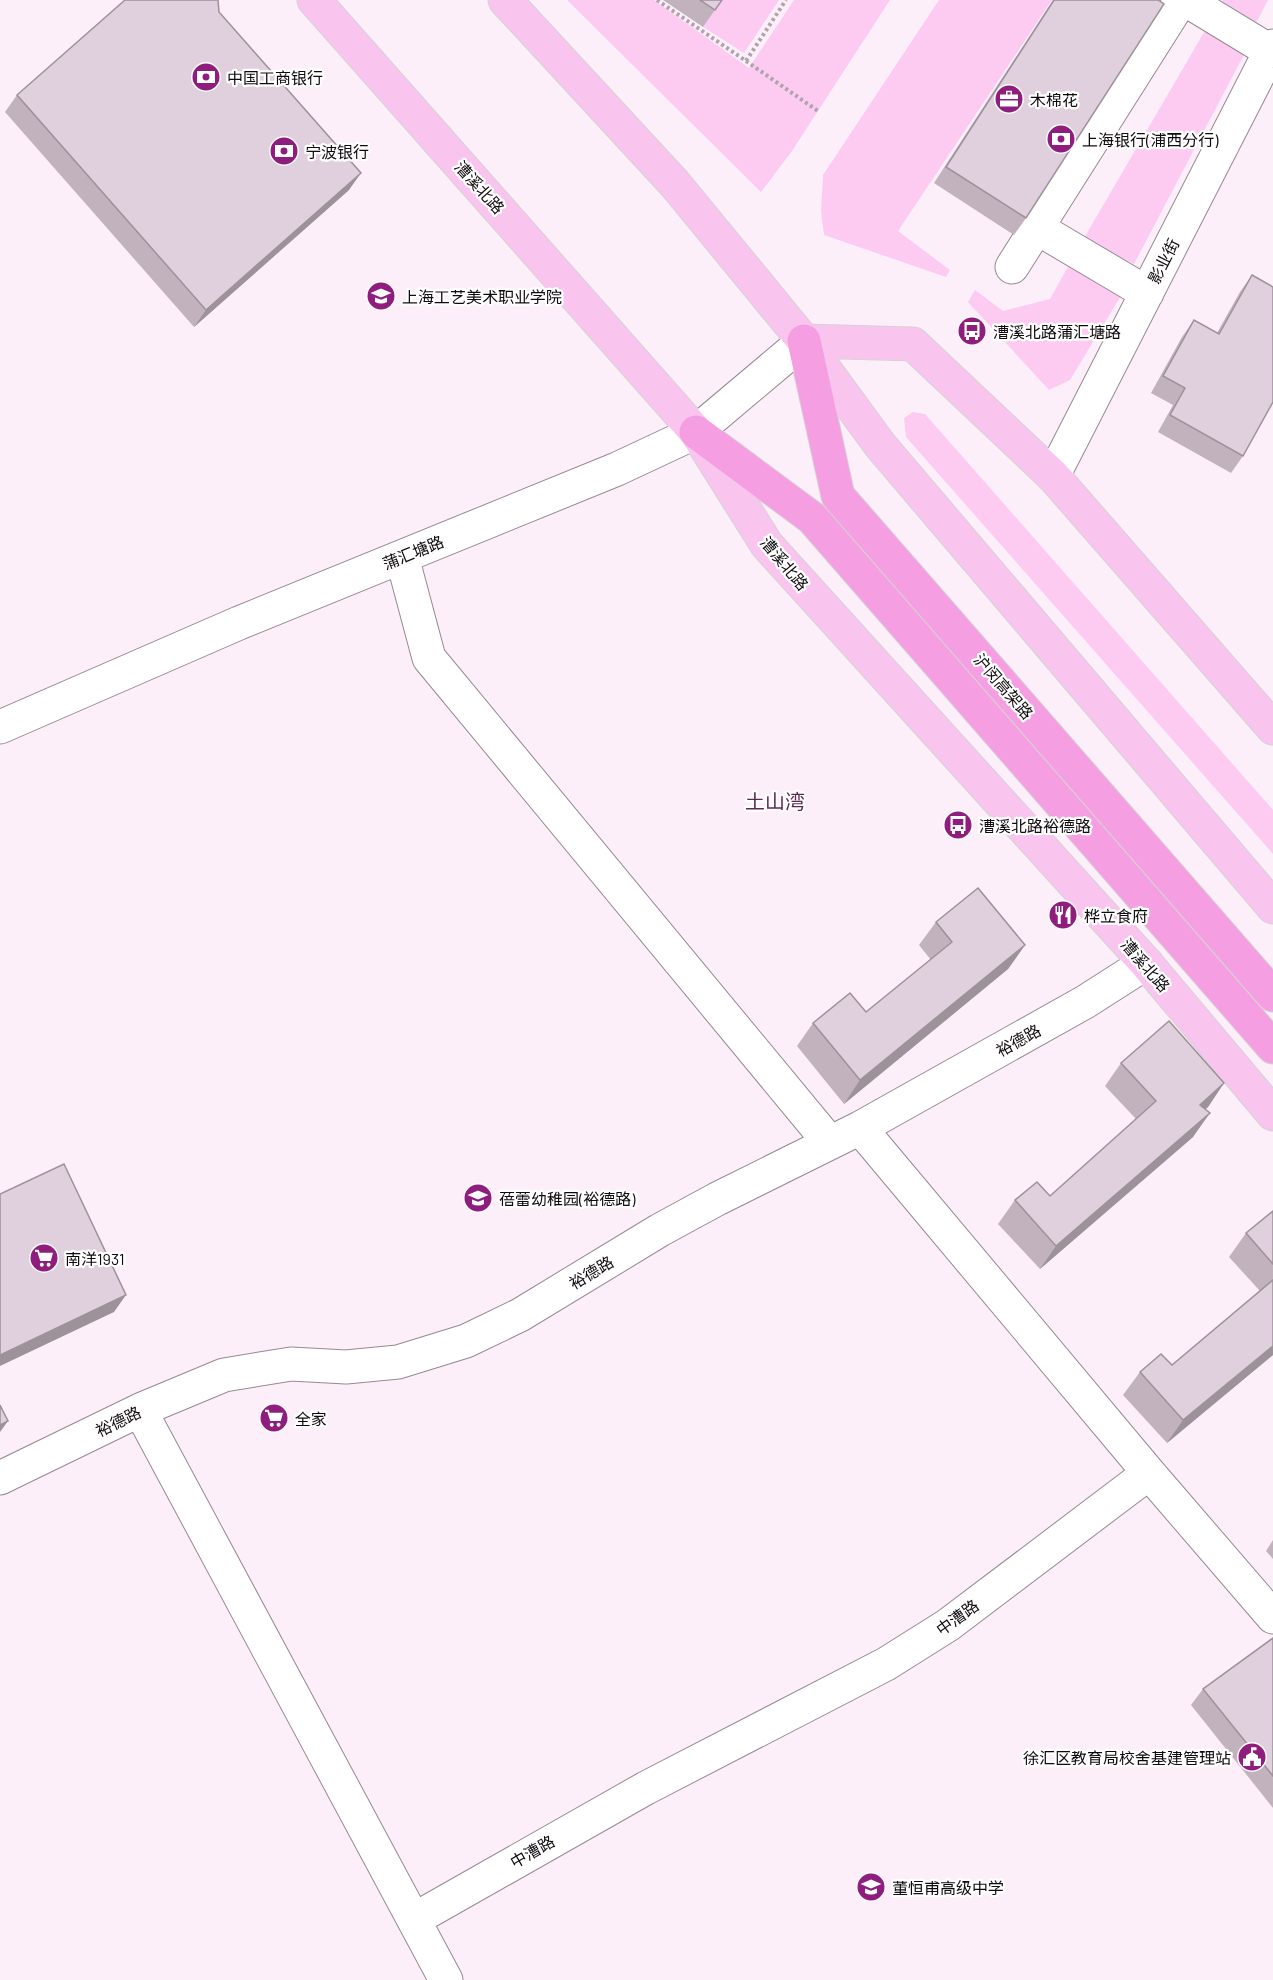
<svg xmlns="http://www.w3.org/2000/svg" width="1273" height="1980" viewBox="0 0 1273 1980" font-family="Barlow,'Noto Sans SC',sans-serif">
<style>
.green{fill:#fdcbf1}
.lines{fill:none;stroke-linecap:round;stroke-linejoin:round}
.minor-casing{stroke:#978893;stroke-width:35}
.major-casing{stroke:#d4d3d4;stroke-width:35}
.highway-casing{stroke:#d4d3d4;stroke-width:35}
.path{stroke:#afa4ac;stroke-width:4;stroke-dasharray:3 3;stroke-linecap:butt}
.minor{stroke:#fff;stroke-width:33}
.major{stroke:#f9c5ee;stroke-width:33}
.highway{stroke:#f59ee2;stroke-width:33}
.wall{fill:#c1b2bd}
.shaded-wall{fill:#9d919a}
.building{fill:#e0cfdc;stroke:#9d919a;stroke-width:1.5}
.labels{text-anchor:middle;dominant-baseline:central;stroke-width:4.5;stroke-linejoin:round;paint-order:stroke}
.poi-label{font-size:16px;fill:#0f0a0e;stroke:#fff;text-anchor:start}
.street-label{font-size:16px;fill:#0f0a0e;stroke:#fff}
.quarter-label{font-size:20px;fill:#5f2855;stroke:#fff}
</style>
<rect width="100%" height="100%" fill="#fdeff9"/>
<path class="green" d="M567 0H654L749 68 794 0H890L792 151 761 192Z
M721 0H779L744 53 703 27Z
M939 0H1052L898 231 950 270 946 277 824 235 821 211 823 175Z
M1223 0H1268L1254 27 1219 7Z
M1210 22 1248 47 1134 264 1084 238Z
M1070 263 1122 294 1070 380 1049 390 968 302 975 290 1003 311 1050 299Z
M913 412 925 414 1273 810V854L906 437 904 418Z"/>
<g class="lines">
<g class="minor-casing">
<path id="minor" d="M1186 0 1270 51
M1037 228 1147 293
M1012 267 1181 0
M1053 476 1273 46
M402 557 429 658 830 1143
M0 727 239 623 617 469 696 432 804 341
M860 1128 1149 1473 1273 1617
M140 1410 446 1980
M0 1478 140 1410 224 1375 291 1364 346 1367 398 1362 466 1341 520 1315 660 1230 717 1199 860 1128 1085 1002 1146 963
M415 1919 646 1788 886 1664 948 1625 1149 1473"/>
</g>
<g class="major-casing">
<path id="major" d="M314 0 696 432 767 545 1146 963 1273 1114
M505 0 675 184 804 341 880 445 1273 907
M804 341 913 344 1053 476 1273 728"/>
</g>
<g class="highway-casing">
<path id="highway" d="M804 341 838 496 1273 995
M696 432 812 518 1273 1047"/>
</g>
<path class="path" d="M657 0 746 61 786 0
M746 61 818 111"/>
<use href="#minor" class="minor"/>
<use href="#major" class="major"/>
<use href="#highway" class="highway"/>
</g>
<path class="wall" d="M663 0H722L703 27Z
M1053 0H1158L1026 218 1014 235 934 183Z
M17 95 349 190 194 327 5 112Z
M1252 275 1243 456 1231 473 1158 432 1173 405 1151 393 1182 337 1194 320 1217 333 1240 292Z
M936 922 1025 945 1008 969 844 1104 797 1046 813 1023 866 1012 931 960 919 945Z
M1121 1063 1224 1083 1208 1107 1205 1109 1193 1137 1040 1269 998 1224 1015 1200 1050 1196 1136 1119 1105 1086Z
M1273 1211V1355L1167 1443 1123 1395 1140 1372 1172 1365 1260 1291 1229 1257 1246 1233Z
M1273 1540V1559L1266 1551Z
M1273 1638V1808L1191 1705 1203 1689Z"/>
<path class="shaded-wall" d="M361 173 349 190 194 327 206 310Z
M1025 945 1008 969 844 1104 860 1080Z
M1224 1083 1208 1107 1184 1129 1200 1105Z
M1210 1113 1193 1137 1040 1269 1056 1246Z
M126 1295 114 1312 0 1366V1355Z
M1273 1346V1355L1167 1443 1183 1420Z
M8 1421 0 1432V1425Z"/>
<path class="building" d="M125 0H218L219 12 361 173 206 310 17 95Z
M700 0H722L715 10Z
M1054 0H1158L1164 4 1026 218 946 167Z
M1252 275 1273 287V402L1243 456 1170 415 1185 388 1163 376 1194 320 1219 334Z
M978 888 1025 945 860 1080 813 1023 850 993 866 1012 952 942 936 922Z
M1169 1021 1224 1083 1200 1105 1210 1113 1056 1246 1015 1200 1037 1182 1050 1196 1156 1101 1121 1063Z
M64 1164 126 1295 0 1355V1194Z
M1273 1211V1264L1246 1233Z
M1273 1280V1346L1183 1420 1140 1372 1161 1354 1172 1365Z
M0 1405 8 1421 0 1425Z
M1273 1638V1776L1203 1689Z"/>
<defs>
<g id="bank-disc" transform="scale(1.5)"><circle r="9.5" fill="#8f1d7e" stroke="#fff"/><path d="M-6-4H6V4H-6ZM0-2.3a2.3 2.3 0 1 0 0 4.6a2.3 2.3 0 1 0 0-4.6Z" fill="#fff"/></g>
<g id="office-disc" transform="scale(1.5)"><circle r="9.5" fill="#8f1d7e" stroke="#fff"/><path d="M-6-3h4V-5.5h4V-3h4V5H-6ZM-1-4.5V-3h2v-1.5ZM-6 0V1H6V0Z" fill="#fff"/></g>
<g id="school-disc" transform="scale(1.5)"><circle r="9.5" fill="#8f1d7e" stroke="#fff"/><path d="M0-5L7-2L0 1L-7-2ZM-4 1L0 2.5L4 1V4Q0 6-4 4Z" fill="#fff"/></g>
<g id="bus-disc" transform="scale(1.5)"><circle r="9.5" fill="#8f1d7e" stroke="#fff"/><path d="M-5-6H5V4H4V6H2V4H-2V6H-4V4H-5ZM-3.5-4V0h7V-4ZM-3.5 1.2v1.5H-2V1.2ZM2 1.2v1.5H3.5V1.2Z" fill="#fff"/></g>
<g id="restaurant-disc" transform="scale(1.5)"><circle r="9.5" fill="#8f1d7e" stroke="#fff"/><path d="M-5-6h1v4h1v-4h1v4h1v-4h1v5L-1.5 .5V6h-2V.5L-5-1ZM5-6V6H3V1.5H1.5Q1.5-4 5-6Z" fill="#fff"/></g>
<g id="supermarket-disc" transform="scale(1.5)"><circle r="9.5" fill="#8f1d7e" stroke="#fff"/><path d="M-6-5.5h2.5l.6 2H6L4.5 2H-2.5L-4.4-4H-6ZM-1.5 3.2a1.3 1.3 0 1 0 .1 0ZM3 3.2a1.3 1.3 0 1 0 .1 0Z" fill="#fff"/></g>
<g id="civic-disc" transform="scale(1.5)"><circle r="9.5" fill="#8f1d7e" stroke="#fff"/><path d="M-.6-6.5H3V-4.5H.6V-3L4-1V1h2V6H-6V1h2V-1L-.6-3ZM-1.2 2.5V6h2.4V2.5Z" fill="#fff"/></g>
</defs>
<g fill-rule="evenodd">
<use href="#bank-disc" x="206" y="77"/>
<use href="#office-disc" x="1009" y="99"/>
<use href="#bank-disc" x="1061" y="139"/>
<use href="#bank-disc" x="284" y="151"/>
<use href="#school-disc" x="381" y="296"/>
<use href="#bus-disc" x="972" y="331"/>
<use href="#bus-disc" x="958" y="825"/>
<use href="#restaurant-disc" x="1063" y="915"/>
<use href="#school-disc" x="478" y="1198"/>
<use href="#supermarket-disc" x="44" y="1258"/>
<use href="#supermarket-disc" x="274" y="1418"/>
<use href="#civic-disc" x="1252" y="1757"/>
<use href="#school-disc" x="871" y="1887"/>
</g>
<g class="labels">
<g class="poi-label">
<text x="227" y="77">中国工商银行</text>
<text x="1030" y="99">木棉花</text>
<text x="1082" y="139">上海银行(浦西分行)</text>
<text x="305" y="151">宁波银行</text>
<text x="402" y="296">上海工艺美术职业学院</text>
<text x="993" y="331">漕溪北路蒲汇塘路</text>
<text x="979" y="825">漕溪北路裕德路</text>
<text x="1084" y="915">桦立食府</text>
<text x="499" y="1198">蓓蕾幼稚园(裕德路)</text>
<text x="65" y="1258">南洋1931</text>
<text x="295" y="1418">全家</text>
<text x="1231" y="1757" text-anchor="end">徐汇区教育局校舍基建管理站</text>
<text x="892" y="1887">董恒甫高级中学</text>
</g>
<g class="street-label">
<text transform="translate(480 187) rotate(48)">漕溪北路</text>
<text transform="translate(1163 261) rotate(-63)">影业街</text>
<text transform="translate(413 552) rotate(-22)">蒲汇塘路</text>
<text transform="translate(785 563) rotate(50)">漕溪北路</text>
<text transform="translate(1004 686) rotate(49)">沪闵高架路</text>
<text transform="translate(1146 965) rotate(49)">漕溪北路</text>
<text transform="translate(1018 1040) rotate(-29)">裕德路</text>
<text transform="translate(591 1272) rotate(-31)">裕德路</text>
<text transform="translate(118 1421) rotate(-26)">裕德路</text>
<text transform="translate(957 1617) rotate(-36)">中漕路</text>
<text transform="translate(532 1851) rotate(-30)">中漕路</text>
</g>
<g class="quarter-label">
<text x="775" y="801">土山湾</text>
</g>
</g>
</svg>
